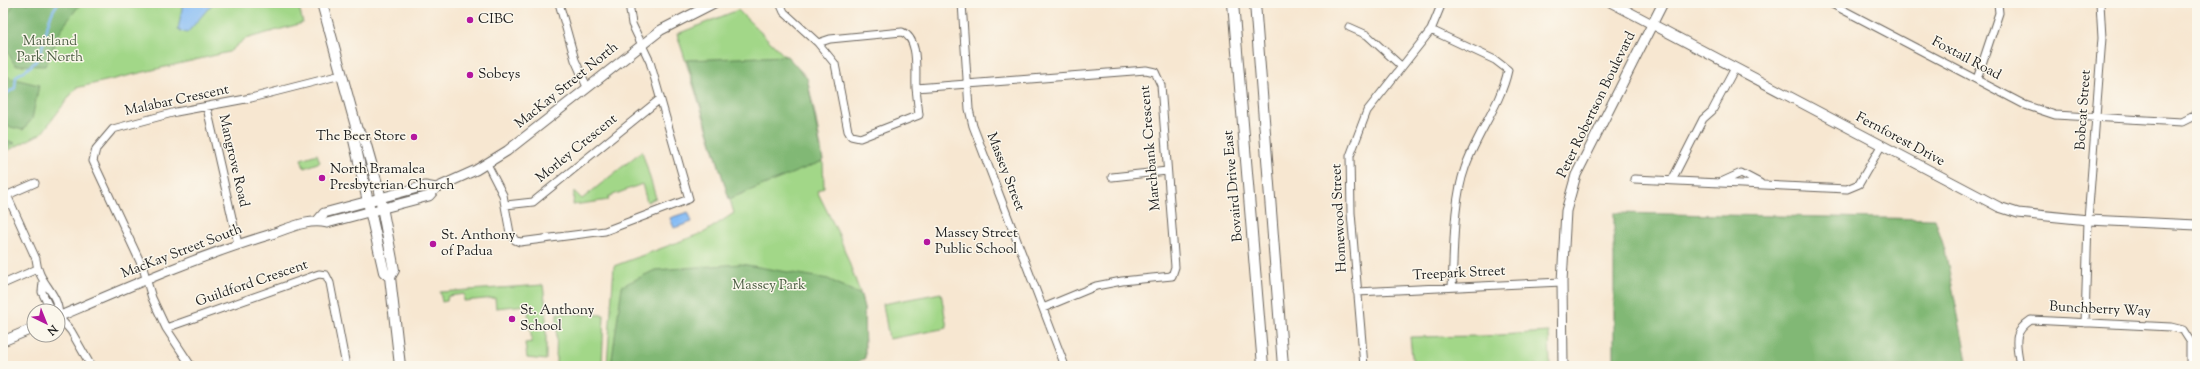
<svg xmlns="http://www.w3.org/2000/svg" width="2200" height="369" viewBox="0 0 2200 369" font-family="'Sorts Mill Goudy',serif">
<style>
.green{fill:#a2d788;stroke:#5f7a52}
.forest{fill:#81b874;stroke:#4e6a48}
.water{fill:#85bcf5;stroke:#506c88}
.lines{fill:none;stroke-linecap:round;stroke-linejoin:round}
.stream{stroke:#85bcf5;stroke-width:2.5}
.minor-casing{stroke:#69635b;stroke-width:9}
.tertiary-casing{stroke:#69635b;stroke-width:11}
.secondary-casing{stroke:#69635b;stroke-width:12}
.minor{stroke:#fff;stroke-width:7}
.tertiary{stroke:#fff;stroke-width:9}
.secondary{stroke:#fff;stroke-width:10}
.poi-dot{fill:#b5179e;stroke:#fbf7ec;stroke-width:1.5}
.labels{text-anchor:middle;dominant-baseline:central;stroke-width:3;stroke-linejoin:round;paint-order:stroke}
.poi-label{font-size:14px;fill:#1c1c1c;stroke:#fbf7ec;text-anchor:start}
.park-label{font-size:14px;fill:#4b5d42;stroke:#fbf7ec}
.street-label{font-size:14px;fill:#1c1c1c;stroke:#fbf7ec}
</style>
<rect width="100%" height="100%" fill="#fbf7ec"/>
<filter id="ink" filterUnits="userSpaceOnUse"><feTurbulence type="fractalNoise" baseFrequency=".025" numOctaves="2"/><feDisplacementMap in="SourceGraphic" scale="8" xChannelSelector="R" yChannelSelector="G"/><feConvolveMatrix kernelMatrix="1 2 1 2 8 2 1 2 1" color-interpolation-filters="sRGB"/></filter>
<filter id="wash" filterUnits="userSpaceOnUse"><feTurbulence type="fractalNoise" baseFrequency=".012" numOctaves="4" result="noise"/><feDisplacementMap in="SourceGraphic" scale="16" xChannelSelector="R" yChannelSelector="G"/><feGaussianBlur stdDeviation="0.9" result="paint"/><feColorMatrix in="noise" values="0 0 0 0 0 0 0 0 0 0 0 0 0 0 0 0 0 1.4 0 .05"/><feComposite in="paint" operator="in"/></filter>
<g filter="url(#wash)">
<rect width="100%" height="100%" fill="#f7e7d1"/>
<path class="green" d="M3 3H298L303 23 245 39 229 52 76 88 42 133 3 153Z
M738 10 807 78 816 119 823 161 824 187 817 191 839 235 861 295 864 309 865 358 850 366H607L614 266 705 232 734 213 677 34Z
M642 151 656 198 647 202 642 184 608 197 609 200 573 205 574 191 582 199Z
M317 154 320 162 304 168 301 159Z
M543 285 546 308V360L527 358 525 343 532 342 527 305 496 308 495 298 464 301V294L448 296 447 301 442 302 440 292Z
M941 293 947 328 889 339 883 304Z
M557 313 604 315 602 366H556Z
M1549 332 1550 366H1413L1410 337 1483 336Z"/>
<path class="forest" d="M14 3H81L62 28 45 66 15 65C0 40 0 28 14 3Z
M787 56 807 78 823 161 729 199 687 60Z
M3 73 10 78 39 85 32 119 23 130 3 125Z
M3 139 15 143 3 149Z
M1614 213 1935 219 1945 250 1968 366H1614Z
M741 264 828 279 861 295 864 309 865 358 850 366H611L622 286 655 270Z"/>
<path class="water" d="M183 3H213L187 33 178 30Z
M688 212 692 222 674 228 670 218Z"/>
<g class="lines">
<path class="stream" d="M3 96 15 88 16 76C25 71 35 65 39 56 47 38 45 20 58 3"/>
</g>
</g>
<g filter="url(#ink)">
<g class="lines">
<g class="minor-casing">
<path id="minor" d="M559 3 575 60 587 87
M780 3 784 12 818 43 835 64 848 131 851 136 860 138 919 115 916 88 1146 70 1155 72 1161 85 1175 267 1172 276 1122 281 1096 286 1043 308
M962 3 969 109 973 126 1065 366
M1830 3 2025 105 2055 115 2182 122 2194 116 2197 110
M1349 27 1367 35 1401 66
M1431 30 1495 60 1508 70C1501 104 1476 135 1465 168 1453 201 1454 251 1452 287
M818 43 830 39 902 32C920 39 915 71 916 88
M1977 79 1999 13 1998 3
M207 108 238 244
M487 164 503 195 510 233 515 240 520 242 605 231 689 199 650 62 632 24 629 3
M1112 177 1167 171
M1634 179 1847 189 1859 184 1881 146
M1672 180 1703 119 1712 111 1735 68
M1719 183 1741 173 1760 183
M7 195 36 259C38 284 59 291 59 317
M3 197 35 183
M506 205 533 202 660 99
M43 282 42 292 51 311
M3 284 37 269
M1357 292 1562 282
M58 316 71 331 91 366
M2085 323 2088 220 2102 38 2100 3
M166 328 319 274 326 275 330 283 346 366
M191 366 166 328 152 298 143 268 93 161 96 149 113 129 176 112 251 98 341 75
M1364 366 1351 213 1350 156 1367 111 1431 30 1442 3
M2020 366C2017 345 2011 333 2031 320L2171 327 2183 330 2190 341V366"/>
</g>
<g class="tertiary-casing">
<path id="tertiary" d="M1612 3 1999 207 2018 213 2088 220 2197 225
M318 220 324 213 425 186 436 188
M58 317C128 287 198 256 272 234 289 228 310 218 327 223L429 196 436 188 476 170 507 151 661 30 714 3
M3 341 34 328
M1563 366 1562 282 1566 211 1576 175 1663 3"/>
</g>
<g class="secondary-casing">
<path id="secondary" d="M322 3 357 130 364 138 379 191 394 270 390 277
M1233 3 1263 366
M1255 3 1283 366
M357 130 354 140 384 272 390 277 400 366"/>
</g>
<use href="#minor" class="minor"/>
<use href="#tertiary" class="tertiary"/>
<use href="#secondary" class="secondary"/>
</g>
</g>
<g class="poi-dot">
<circle cx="470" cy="20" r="4"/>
<circle cx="470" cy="75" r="4"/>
<circle cx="414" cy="137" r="4"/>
<circle cx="322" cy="178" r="4"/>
<circle cx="927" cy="242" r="4"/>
<circle cx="433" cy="244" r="4"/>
<circle cx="512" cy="319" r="4"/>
</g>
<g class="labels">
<g class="poi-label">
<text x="478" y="20">CIBC</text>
<text x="478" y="75">Sobeys</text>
<text x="406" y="137" text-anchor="end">The Beer Store</text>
<text x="330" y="170">North Bramalea<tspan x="330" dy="16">Presbyterian Church</tspan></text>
<text x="935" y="234">Massey Street<tspan x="935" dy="16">Public School</tspan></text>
<text x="441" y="236">St. Anthony<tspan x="441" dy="16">of Padua</tspan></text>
<text x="520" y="311">St. Anthony<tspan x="520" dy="16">School</tspan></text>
</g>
<g class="park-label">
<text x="50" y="42">Maitland<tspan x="50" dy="16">Park North</tspan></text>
<text x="769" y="286">Massey Park</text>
</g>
<g class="street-label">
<text transform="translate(1966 59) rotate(28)">Foxtail Road</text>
<text transform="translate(567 86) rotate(-39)">MacKay Street North</text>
<text transform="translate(177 101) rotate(-12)">Malabar Crescent</text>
<text transform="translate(1597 105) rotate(-64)">Peter Robertson Boulevard</text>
<text transform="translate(2084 110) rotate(-86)">Bobcat Street</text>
<text transform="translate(1900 140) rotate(28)">Fernforest Drive</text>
<text transform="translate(1151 148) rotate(-95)">Marchbank Crescent</text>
<text transform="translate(577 149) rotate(-39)">Morley Crescent</text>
<text transform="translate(233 161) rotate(77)">Mangrove Road</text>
<text transform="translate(1005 172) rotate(69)">Massey Street</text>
<text transform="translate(1234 186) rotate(-95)">Bovaird Drive East</text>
<text transform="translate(1340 218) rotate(-93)">Homewood Street</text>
<text transform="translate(182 252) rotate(-21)">MacKay Street South</text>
<text transform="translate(1459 274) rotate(-3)">Treepark Street</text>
<text transform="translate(252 284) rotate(-19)">Guildford Crescent</text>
<text transform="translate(2100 310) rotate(3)">Bunchberry Way</text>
</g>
</g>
<rect width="2200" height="369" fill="none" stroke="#fbf7ec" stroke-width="16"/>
<g transform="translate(46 323) rotate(137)"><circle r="19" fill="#fbf7ec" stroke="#a29f99"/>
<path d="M0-3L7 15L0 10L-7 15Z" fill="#b5179e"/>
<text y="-6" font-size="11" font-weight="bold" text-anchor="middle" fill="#1c1c1c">N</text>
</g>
</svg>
